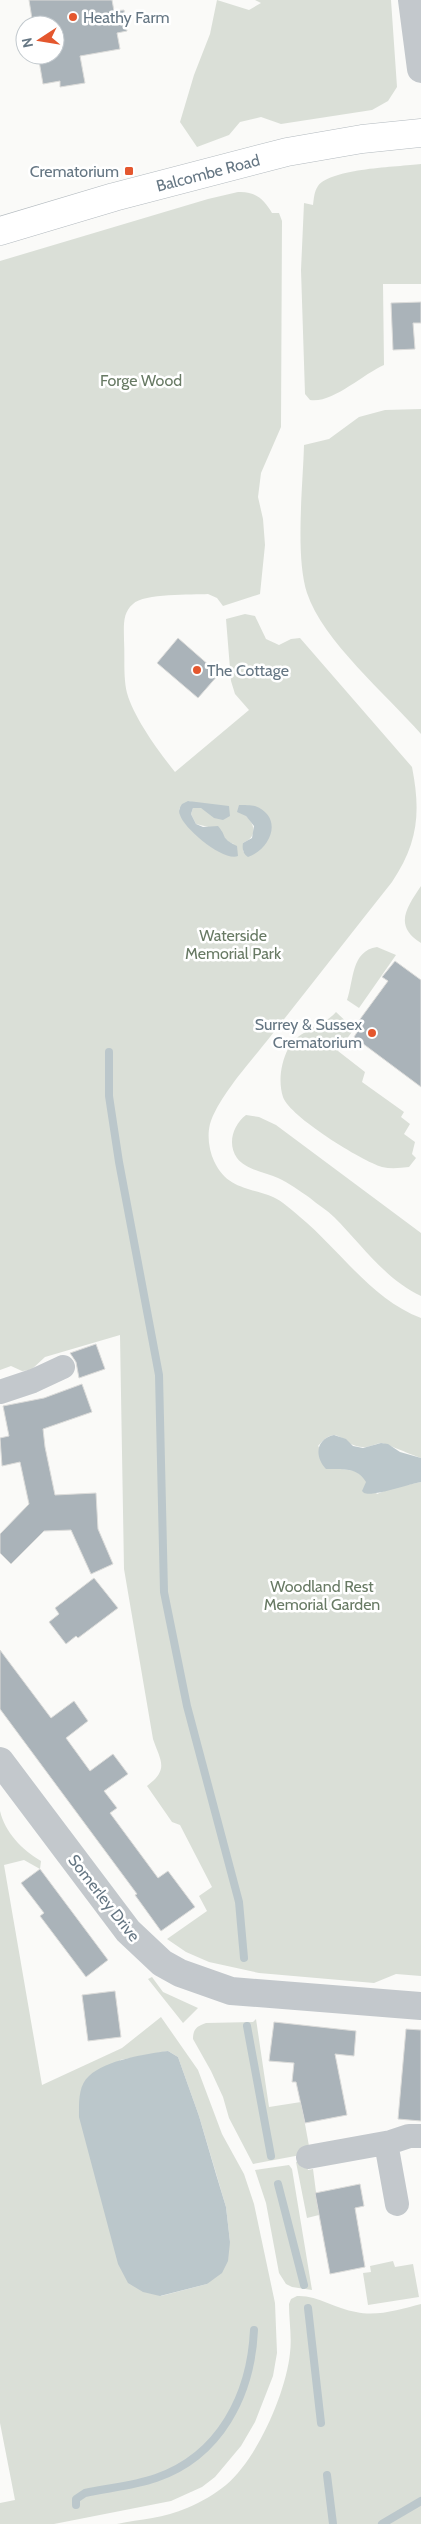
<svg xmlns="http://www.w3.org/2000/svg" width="421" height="2524" viewBox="0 0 421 2524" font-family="Cabin,sans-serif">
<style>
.green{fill:#dadfd7;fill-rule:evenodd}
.water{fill:#bbc7cb}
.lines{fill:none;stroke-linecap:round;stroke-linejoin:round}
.stream{stroke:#bbc7cb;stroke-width:8}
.building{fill:#aab3b9;stroke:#dcdcda}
.secondary-casing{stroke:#b3babf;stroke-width:29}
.minor{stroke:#c3c8cc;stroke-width:24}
.tertiary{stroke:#c3c8cc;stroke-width:28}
.secondary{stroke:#fff;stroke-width:28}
.poi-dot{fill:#e4572e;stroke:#fff;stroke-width:2}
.labels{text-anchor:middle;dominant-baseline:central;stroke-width:5;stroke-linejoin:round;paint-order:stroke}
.poi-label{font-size:16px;fill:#657683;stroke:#fff;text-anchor:start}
.street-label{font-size:16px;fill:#657683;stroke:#fff}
.park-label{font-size:16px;fill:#687a64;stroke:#fff}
</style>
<rect width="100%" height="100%" fill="#fafaf8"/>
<path class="green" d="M217 0 249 10 261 3 255 0H391L397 87 388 101 372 110 281 124 261 117 240 122 229 135 197 147 180 122 194 75 210 34Z
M421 164V284H383L384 365C363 374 332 404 310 400L305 394 301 270 304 203 313 205C314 198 314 192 318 186 332 168 397 167 421 164Z
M238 192C255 191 264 199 272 213H279L282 221 281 427 261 473 258 497 263 519 265 545 260 594 223 606 217 598 208 594C192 595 144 593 133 604 122 613 124 627 124 640 125 657 123 677 127 693 134 718 159 752 175 772L249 710 235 694 231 681 226 619 245 614 255 616 266 639 279 645 291 639 300 638 412 767C421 813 418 843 392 882 351 934 311 985 270 1037 252 1060 218 1097 210 1124 207 1136 209 1150 214 1161 227 1189 248 1187 273 1197 282 1201 292 1210 300 1217 340 1250 371 1299 421 1318V1458C414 1456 385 1443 381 1443 374 1444 368 1448 362 1447 341 1446 339 1422 318 1446L342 1469 355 1471 363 1476 377 1494 392 1488 421 1482V1976L396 1974 374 1983 259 1973 209 1962 186 1952 167 1939 207 1911 199 1896 212 1887 180 1825 172 1822 147 1786C169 1769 161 1762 153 1739L124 1569 120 1335 45 1357 31 1370 22 1371 11 1366 0 1370V261L208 199ZM189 801 230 816 210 814C205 808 199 806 193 808L191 814 196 824 221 830C223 837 226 842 234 844L206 842 179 809ZM246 816 271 828 243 852V843C257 838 256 825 246 816Z
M421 409V734C386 694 323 641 307 593 295 556 303 485 304 445L329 439 359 417 385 410Z
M421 886V943C393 926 407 907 421 886Z
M377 947 396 955 359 1008 347 1000C354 980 351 951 377 947Z
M336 1012 354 1029 338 1051 365 1072 362 1082 404 1112 401 1117 410 1124 404 1134 415 1142 412 1154 416 1158 409 1167C400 1168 391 1169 382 1167 362 1161 290 1117 283 1097 278 1081 281 1063 288 1049 296 1031 323 1027 336 1012Z
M246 1115 259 1117 276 1125 421 1233V1296C386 1280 361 1244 334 1217 327 1210 318 1205 310 1198 300 1191 289 1183 278 1178 265 1172 246 1170 237 1158 227 1144 233 1125 246 1115Z
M0 1811C5 1832 22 1850 41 1861L40 1869 24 1860 4 1865 42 2085 122 2048 161 2017 198 2070 222 2134 244 2174 254 2204 275 2303 277 2353 273 2376 255 2422 241 2446 215 2477 202 2487 171 2501 54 2524H0V2503L15 2500 0 2423ZM168 2051 178 2057 199 2116 226 2207 230 2242 207 2284 161 2296 120 2060Z
M152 1977 163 1992 198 2008 183 2023 148 1979Z
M256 2019 269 2107 301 2102 309 2146 306 2154 253 2164 229 2118 223 2097 211 2071 193 2039C193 2029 197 2026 206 2023L253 2022Z
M306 2160 308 2170 313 2169 319 2215 307 2218 296 2162Z
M289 2165 292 2169 312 2290 292 2287 286 2284 279 2273 266 2203 255 2170Z
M393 2261 395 2267 413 2264 419 2297 368 2305 363 2273 371 2272 370 2266Z
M297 2296C317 2295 336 2309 356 2312 377 2317 401 2309 421 2304V2524H117C140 2519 165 2518 187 2508 201 2502 215 2494 226 2485 257 2459 286 2393 290 2353 292 2337 289 2321 289 2304L291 2299Z"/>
<path class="water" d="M188 801 229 806 230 816 223 820 214 818 201 808H193L191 814 196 824 203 827 218 826C228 837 219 837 237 846L238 856C224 862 184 829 180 815 178 811 180 807 182 804Z
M239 805C244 805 251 805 255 806 284 817 271 849 248 857 243 854 242 848 243 843L252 838 254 826 246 816 237 812Z
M334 1435 346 1439 353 1446 363 1448 381 1443 388 1444 400 1452 421 1458V1482C409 1484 373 1497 364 1493L362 1491 366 1482C358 1467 341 1469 326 1469 314 1456 316 1439 334 1435Z
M168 2051 178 2057 199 2116 216 2174 226 2207 230 2242 228 2261 222 2273 207 2284 160 2296 143 2292 128 2283 118 2264 79 2117C79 2104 78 2085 89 2076 106 2060 145 2054 168 2051Z"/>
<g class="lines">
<path class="stream" d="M109 1052V1096L119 1162 159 1375 164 1592 187 1706 239 1902 244 1958
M247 2026 271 2156
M278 2184 304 2285
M308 2308 321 2423
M327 2475 333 2524
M76 2505V2499L85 2493C108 2488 133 2486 156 2478 220 2456 251 2395 254 2330
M382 2524 421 2501"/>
</g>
<path class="building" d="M29 0H112L114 11 124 10 127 31 117 33 120 49 80 56 85 83 60 87V81L43 84 38 55H55V25H33Z
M421 302V323H413L415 349 393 350 391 303Z
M178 638 219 674 198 698 157 663Z
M395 961 421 980V1087L354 1037 359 1029 355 1026 388 981 382 977Z
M96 1344 105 1369 79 1378 76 1362 70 1353Z
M82 1384 92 1412 43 1429 45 1447 55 1495 96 1493 98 1529 113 1564 91 1574 71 1530 44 1531 11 1564 0 1553V1534L29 1504 20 1462 2 1466 0 1438 9 1436 3 1406 44 1398Z
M94 1578 118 1608 78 1638 76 1636 66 1644 49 1622 59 1614 55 1608Z
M0 1650 51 1718 74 1701 88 1721 66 1738 90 1771 113 1754 128 1774 104 1791 117 1808 110 1813 158 1878 168 1871 195 1907 161 1931 135 1895 137 1894 0 1709Z
M40 1869 108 1960 86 1977 40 1916 44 1913 21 1883Z
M115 1991 121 2037 88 2041 82 1995Z
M274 2022 356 2031 354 2056 335 2054 347 2115 305 2123 296 2082H292L294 2063 269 2061Z
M406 2029 421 2030V2121L398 2119Z
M360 2184 364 2206 355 2208 365 2267 330 2274 315 2193Z"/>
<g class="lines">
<g class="secondary-casing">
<g id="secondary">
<path id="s1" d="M0 231 114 197 287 152 362 139 421 133"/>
</g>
</g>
<path class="minor" d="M0 1392 33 1381 63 1367
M386 2143 397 2204
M308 2157 391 2142 409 2136H421"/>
<path class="tertiary" d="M412 0 421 69
M0 1761 128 1931 162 1963 180 1973 231 1991 421 2006"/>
<use href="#secondary" class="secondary"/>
</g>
<g class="poi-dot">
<circle cx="73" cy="17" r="5"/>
<rect x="124" y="166" width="10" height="10" rx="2.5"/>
<circle cx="197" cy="670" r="5"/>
<circle cx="372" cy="1033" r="5"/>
</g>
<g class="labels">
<g class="poi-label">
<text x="83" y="17">Heathy Farm</text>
<text x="119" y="171" text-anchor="end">Crematorium</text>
<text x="207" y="670">The Cottage</text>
<text x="362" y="1024" text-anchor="end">Surrey &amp; Sussex<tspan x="362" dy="18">Crematorium</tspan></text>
</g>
<g class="street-label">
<text stroke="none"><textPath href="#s1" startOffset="216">Balcombe Road</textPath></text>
<text transform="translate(104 1898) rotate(52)">Somerley Drive</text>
</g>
<g class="park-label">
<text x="141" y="380">Forge Wood</text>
<text x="233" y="935">Waterside<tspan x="233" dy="18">Memorial Park</tspan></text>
<text x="322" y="1586">Woodland Rest<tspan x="322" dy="18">Memorial Garden</tspan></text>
</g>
</g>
<g transform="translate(40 40) rotate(258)"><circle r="24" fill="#ffffff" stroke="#c1c8cd"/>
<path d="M0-4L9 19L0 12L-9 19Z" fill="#e4572e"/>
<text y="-8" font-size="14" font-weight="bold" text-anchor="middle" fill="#657683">N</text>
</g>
</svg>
